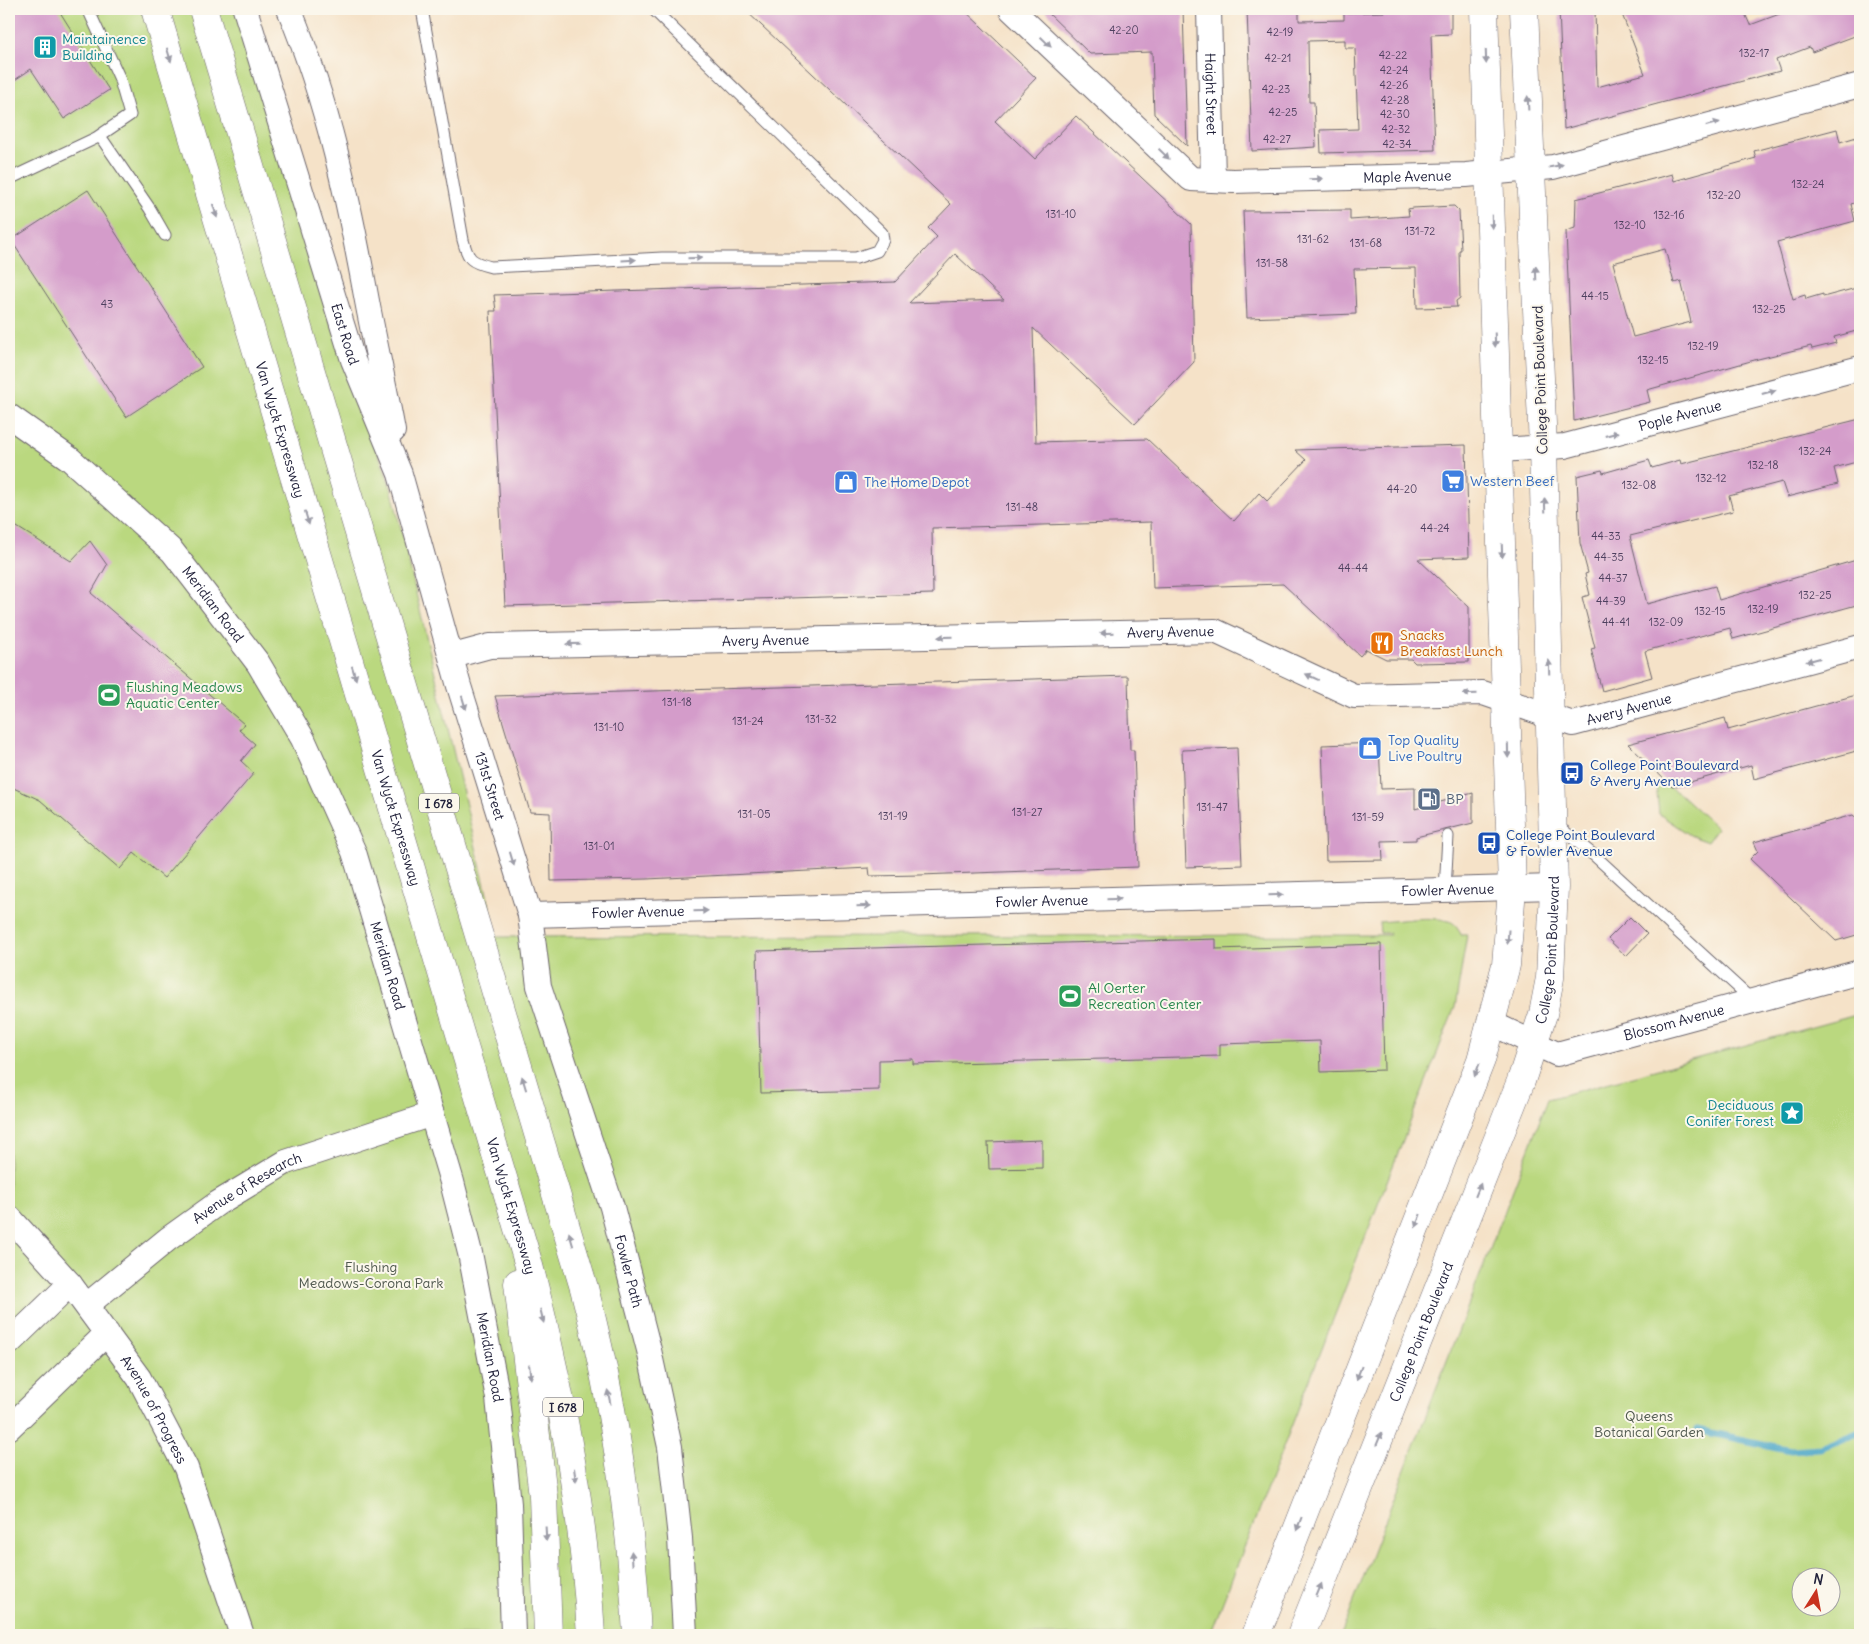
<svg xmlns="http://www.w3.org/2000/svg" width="1869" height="1644" viewBox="0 0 1869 1644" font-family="Delius,sans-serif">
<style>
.green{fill:#bad87f;stroke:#6e7d5d;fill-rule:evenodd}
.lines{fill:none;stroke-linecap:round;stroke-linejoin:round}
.stream{stroke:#48a6c7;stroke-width:7}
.building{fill:#d49cca;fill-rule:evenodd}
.lane-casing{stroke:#6c656c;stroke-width:13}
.street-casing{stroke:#6c656c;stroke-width:26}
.secondary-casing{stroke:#6c656c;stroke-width:29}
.highway-casing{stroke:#6c656c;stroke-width:29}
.lane{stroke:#fff;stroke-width:11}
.street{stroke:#fff;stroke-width:24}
.secondary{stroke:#fff;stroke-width:28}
.highway{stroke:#fff;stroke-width:28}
.oneway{fill:#9c9ca7}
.labels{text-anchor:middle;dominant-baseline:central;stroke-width:4;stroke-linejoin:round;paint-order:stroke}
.number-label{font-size:11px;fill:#4e405f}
.shield{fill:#fbf7ec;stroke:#636270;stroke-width:1}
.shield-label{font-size:12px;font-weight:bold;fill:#22223b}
.culture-label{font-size:14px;fill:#0d838f;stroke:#fbf7ec;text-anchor:start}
.street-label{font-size:14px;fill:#22223b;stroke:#fbf7ec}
.shop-label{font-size:14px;fill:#366cbe;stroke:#fbf7ec;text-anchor:start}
.food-label{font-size:14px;fill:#c56008;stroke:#fbf7ec;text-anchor:start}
.leisure-label{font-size:14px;fill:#27864d;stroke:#fbf7ec;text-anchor:start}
.transit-label{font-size:14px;fill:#164399;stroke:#fbf7ec;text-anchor:start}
.service-label{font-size:14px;fill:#4e5e75;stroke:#fbf7ec;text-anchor:start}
.park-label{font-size:14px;fill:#50594f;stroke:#fbf7ec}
</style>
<rect width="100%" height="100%" fill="#fbf7ec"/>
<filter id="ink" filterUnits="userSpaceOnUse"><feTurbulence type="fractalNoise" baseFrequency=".02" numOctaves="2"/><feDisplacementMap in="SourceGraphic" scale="10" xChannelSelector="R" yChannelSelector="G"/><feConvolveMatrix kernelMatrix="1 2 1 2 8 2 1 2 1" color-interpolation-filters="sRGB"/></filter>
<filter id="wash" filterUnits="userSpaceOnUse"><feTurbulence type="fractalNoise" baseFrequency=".0096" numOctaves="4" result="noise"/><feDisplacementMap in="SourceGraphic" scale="20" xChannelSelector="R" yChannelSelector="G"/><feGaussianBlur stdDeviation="1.12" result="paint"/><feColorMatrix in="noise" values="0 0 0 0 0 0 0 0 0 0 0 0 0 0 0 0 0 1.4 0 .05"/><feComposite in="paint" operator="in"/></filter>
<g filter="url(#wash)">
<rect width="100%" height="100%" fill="#f5e2c8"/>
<path class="green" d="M9 9H236L315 278 392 491 497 937 1390 935V933H1380L1379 922C1398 921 1431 915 1448 921 1455 922 1459 929 1461 935H1467L1455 1007 1210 1635H9Z
M1661 782 1680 794 1717 828 1707 842 1690 835 1659 814 1656 783Z
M1860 1014V1635H1341L1548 1099ZM1802 1576H1832V1606H1802Z"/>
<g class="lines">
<path class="stream" d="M1697 1430 1791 1450 1820 1448 1860 1432"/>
</g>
<g id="blocks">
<path class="building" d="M9 9H58L109 90 64 119 31 69 9 84Z
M744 9H963L1036 78 995 121 1035 159 1076 116 1191 224 1194 362 1135 424 1033 328 1036 442 1147 439 1234 521 1259 493 1267 501 1306 460 1295 450 1466 445 1469 557 1418 559 1469 607V662L1415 663 1411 659H1386L1366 649 1360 656 1283 584 1153 588 1151 522 932 528 933 594 505 606 490 311H496L494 295 895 282 937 237 928 228 951 204ZM955 254 1004 300 909 303Z
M1044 9H1183L1187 146 1154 114 1152 52 1090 54Z
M1247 9H1299V21L1344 20V13L1384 12V9H1451V34L1431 35 1435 150 1321 153 1320 130 1358 129 1355 48H1345V40L1308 41 1309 102H1314L1316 147 1252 151Z
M1559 9H1595L1597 87 1645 74 1620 9H1743L1750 25 1793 9H1860V34L1812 52 1810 47 1776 60 1780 71 1564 129Z
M1837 129 1840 142 1860 136V201L1851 204 1855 221 1777 242 1793 299 1805 295 1806 299 1823 294V297L1860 287V330L1834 337 1836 343 1812 349 1811 346 1758 359 1647 390 1650 402 1574 421 1566 231 1575 228 1576 199 1672 174 1674 181 1756 158 1754 151ZM1665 249 1674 283 1681 281 1691 322 1633 337 1613 263Z
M88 190 202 367 126 417 11 240Z
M1454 206 1459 211 1461 250H1459L1460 298 1456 301 1457 307 1417 308 1416 268 1354 269 1356 314 1247 318 1243 211 1350 210V220L1409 216 1408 209 1412 208Z
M1860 419V461L1834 468 1838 484 1787 497 1782 482 1729 496 1733 511 1630 536 1647 604 1715 586 1719 600 1860 559V604L1733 639 1730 628 1645 651 1652 677 1602 691 1591 649 1595 648 1582 597 1590 595 1585 574 1588 573 1580 543 1577 476 1602 470 1603 473 1649 460 1652 468 1680 460 1681 464Z
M9 522 71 561 90 541 107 565 91 593 244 724 239 730 255 744 241 761 254 773 164 878 134 853 120 869 40 800 9 786Z
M1128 676 1130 750H1134L1138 867 920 875 870 876 869 868 647 879 551 881 550 813 530 812 495 696Z
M1860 694V750L1754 779 1751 765 1672 787 1628 744 1725 718 1728 730Z
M1379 743 1381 789 1415 788V809L1473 793V823L1416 837V840L1382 841 1383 860 1326 861 1322 745Z
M1237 748 1242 865 1186 867 1182 750Z
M1853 815 1860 821V934L1836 941 1750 859 1758 851 1754 842Z
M1630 917 1647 934 1626 956 1608 939Z
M1216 939V949L1381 944 1384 1070 1321 1072 1320 1041 1220 1044V1056L913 1064V1059L879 1060V1090L761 1093 757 951Z
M1042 1140V1168L989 1169 988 1142Z"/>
</g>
</g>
<g filter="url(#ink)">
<use href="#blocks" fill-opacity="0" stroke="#6c656c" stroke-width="1"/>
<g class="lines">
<g class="lane-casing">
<path id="lane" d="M422 9 463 240C468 260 471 262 491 267L662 258H856L877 251 883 240 882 233 653 9
M100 136 150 209 165 235
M9 179 96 138 130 115 119 77 88 9
M1554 823 1596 857 1752 1000
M1445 890 1448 836"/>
</g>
<g class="street-casing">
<g id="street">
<path id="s1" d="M245 9 353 360 400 474 459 686 530 915 539 986 612 1207 649 1350 670 1447 680 1538 685 1635"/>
<path d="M289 9C328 102 349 202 367 301 375 344 385 387 393 431"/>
<path id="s2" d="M1011 9 1191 179 1233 181 1466 175 1553 167 1860 85"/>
<path id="s3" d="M1209 9 1213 180"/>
<path id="s4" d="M9 416 70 459 172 551 193 578 258 663 303 739 354 852 452 1182 470 1253 498 1398 509 1504 513 1635"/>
<path id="s5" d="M1499 450 1565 446 1860 368"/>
<path id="s6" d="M453 656 490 646 1215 631 1354 696 1483 693 1573 724 1860 647"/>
<path id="s7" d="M530 915 1554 887"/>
<path id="s8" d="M1491 1023 1557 1054 1860 972"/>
<path id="s9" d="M9 1217 70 1284 139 1378 186 1468 242 1635"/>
<path id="s10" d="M87 1305 168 1239 218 1203 286 1162 432 1114"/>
<path d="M9 1343 70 1284"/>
<path d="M9 1428 107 1333"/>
</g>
</g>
<g class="secondary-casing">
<g id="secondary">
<path d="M1256 1635 1481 1060 1506 965 1512 888 1484 9"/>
<path id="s11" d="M1301 1635 1521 1081 1543 1014 1550 978 1554 887 1543 447 1524 9"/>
</g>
</g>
<g class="highway-casing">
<g id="highway">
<path id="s12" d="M155 9 528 1262C560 1385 584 1508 591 1635"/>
<path d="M203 9 584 1288C614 1402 631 1517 637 1635"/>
<path d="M518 1283 543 1496 548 1635"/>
</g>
</g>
<use href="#lane" class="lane"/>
<use href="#street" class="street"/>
<use href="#secondary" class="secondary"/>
<use href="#highway" class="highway"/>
</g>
<defs><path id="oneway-solid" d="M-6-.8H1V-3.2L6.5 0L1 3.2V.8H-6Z" transform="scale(1.25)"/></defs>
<g class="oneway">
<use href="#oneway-solid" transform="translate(1046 42) rotate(44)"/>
<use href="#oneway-solid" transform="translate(169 55) rotate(73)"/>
<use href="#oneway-solid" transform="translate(1486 57) rotate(88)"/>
<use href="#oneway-solid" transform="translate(1528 103) rotate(-93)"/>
<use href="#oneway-solid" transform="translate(1713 124) rotate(-15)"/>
<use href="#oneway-solid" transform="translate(1164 154) rotate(44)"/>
<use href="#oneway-solid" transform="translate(1556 166) rotate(-12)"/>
<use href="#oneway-solid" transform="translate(1316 179) rotate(-1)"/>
<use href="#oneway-solid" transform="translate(215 211) rotate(73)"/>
<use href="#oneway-solid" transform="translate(1492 222) rotate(88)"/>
<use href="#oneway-solid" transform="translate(695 258) rotate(-1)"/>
<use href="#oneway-solid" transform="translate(629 260) rotate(-3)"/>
<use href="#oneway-solid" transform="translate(1536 273) rotate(-92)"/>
<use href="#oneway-solid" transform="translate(1495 340) rotate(88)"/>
<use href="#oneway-solid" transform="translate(1769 392) rotate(-15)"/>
<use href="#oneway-solid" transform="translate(1612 434) rotate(-15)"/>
<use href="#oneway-solid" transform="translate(1545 505) rotate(-92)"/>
<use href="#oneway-solid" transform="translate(307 518) rotate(73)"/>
<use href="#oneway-solid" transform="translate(1502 551) rotate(88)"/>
<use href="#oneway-solid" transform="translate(1107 633) rotate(179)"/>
<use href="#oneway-solid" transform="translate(945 637) rotate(179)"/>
<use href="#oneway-solid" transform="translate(573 644) rotate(179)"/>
<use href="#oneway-solid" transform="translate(1813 660) rotate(165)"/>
<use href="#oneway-solid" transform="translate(1549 667) rotate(-92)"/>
<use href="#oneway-solid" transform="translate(354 673) rotate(73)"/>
<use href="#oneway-solid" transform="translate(1312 677) rotate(-155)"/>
<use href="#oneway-solid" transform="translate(1470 694) rotate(179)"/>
<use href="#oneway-solid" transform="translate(464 703) rotate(73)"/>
<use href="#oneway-solid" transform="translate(1508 751) rotate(89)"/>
<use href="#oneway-solid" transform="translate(512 859) rotate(73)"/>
<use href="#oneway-solid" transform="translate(1276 895) rotate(-2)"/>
<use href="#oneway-solid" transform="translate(1114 899) rotate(-2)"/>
<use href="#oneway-solid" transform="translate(864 906) rotate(-2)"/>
<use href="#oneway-solid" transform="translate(701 911) rotate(-2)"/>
<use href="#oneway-solid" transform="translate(1508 937) rotate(94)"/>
<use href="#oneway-solid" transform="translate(1477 1070) rotate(111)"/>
<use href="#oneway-solid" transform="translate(524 1083) rotate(-107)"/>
<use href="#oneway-solid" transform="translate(1478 1190) rotate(-68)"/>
<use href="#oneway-solid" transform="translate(1418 1221) rotate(111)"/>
<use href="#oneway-solid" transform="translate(571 1239) rotate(-107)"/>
<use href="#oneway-solid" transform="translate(542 1316) rotate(76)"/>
<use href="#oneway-solid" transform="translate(530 1372) rotate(83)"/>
<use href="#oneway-solid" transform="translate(1359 1373) rotate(111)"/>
<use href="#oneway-solid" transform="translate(609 1397) rotate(-102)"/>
<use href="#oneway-solid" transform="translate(1379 1439) rotate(-68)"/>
<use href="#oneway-solid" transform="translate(575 1475) rotate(82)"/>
<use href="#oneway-solid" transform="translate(1299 1524) rotate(111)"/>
<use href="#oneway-solid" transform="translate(546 1534) rotate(87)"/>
<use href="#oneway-solid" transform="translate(632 1558) rotate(-95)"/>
<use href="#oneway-solid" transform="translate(1319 1590) rotate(-68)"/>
</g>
</g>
<defs>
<g id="building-square" transform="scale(1.25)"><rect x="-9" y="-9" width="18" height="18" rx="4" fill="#0f9aa8" stroke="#fbf7ec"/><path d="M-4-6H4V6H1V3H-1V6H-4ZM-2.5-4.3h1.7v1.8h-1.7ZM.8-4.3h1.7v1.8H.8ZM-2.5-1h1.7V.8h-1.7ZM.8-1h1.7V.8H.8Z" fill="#fff"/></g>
<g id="supermarket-square" transform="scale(1.25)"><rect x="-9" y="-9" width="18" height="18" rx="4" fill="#3f7fe0" stroke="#fbf7ec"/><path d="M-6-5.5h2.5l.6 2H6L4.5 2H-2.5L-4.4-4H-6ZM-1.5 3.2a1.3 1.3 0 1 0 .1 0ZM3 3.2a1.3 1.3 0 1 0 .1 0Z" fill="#fff"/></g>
<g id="shop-square" transform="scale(1.25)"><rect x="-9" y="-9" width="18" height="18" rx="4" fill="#3f7fe0" stroke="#fbf7ec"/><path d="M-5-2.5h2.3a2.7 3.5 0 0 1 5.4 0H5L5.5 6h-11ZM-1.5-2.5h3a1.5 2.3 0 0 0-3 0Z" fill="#fff"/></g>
<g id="restaurant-square" transform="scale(1.25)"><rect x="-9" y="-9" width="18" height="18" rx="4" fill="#e8710a" stroke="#fbf7ec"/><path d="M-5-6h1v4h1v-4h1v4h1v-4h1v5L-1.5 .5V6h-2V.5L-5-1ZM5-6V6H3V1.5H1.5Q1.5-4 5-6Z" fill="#fff"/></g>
<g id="stadium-square" transform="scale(1.25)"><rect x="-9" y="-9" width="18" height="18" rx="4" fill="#2e9e5b" stroke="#fbf7ec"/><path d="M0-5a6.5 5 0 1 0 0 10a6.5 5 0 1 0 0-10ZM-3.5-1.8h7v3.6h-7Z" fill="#fff"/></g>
<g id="bus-square" transform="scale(1.25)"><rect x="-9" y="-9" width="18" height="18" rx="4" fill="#1a4fb4" stroke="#fbf7ec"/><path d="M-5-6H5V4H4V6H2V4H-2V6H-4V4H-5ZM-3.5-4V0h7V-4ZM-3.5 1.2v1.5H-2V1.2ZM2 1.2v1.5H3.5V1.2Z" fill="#fff"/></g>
<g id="fuel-square" transform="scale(1.25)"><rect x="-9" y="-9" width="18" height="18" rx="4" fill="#5c6f8a" stroke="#fbf7ec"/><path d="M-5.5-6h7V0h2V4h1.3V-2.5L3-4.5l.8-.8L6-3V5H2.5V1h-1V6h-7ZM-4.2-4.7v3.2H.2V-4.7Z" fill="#fff"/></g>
<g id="sight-square" transform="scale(1.25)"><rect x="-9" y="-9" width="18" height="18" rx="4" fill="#0f9aa8" stroke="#fbf7ec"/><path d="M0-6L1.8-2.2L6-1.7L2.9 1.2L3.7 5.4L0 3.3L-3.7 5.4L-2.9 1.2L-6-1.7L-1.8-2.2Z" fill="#fff"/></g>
</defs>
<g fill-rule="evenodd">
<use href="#building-square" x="45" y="47"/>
<use href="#supermarket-square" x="1453" y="481"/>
<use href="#shop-square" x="846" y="482"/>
<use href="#restaurant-square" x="1382" y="643"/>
<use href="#stadium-square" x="109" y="695"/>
<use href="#shop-square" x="1370" y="748"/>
<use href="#bus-square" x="1572" y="773"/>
<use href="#fuel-square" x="1429" y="799"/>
<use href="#bus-square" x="1489" y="843"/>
<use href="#stadium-square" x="1070" y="996"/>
<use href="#sight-square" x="1792" y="1113"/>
</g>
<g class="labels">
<g class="number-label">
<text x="1124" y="30">42-20</text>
<text x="1280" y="32">42-19</text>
<text x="1754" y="53">132-17</text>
<text x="1393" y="55">42-22</text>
<text x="1278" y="58">42-21</text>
<text x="1394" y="70">42-24</text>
<text x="1394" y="85">42-26</text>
<text x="1276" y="89">42-23</text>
<text x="1395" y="100">42-28</text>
<text x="1283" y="112">42-25</text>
<text x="1395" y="114">42-30</text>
<text x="1396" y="129">42-32</text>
<text x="1277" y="139">42-27</text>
<text x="1397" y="144">42-34</text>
<text x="1808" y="184">132-24</text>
<text x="1724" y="195">132-20</text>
<text x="1061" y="214">131-10</text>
<text x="1669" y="215">132-16</text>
<text x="1630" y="225">132-10</text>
<text x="1420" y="231">131-72</text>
<text x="1313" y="239">131-62</text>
<text x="1366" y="243">131-68</text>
<text x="1272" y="263">131-58</text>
<text x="1595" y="296">44-15</text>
<text x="107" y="304">43</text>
<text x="1769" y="309">132-25</text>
<text x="1703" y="346">132-19</text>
<text x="1653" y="360">132-15</text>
<text x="1815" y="451">132-24</text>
<text x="1763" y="465">132-18</text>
<text x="1711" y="478">132-12</text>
<text x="1639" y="485">132-08</text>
<text x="1402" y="489">44-20</text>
<text x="1022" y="507">131-48</text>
<text x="1435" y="528">44-24</text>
<text x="1606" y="536">44-33</text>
<text x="1609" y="557">44-35</text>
<text x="1353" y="568">44-44</text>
<text x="1613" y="578">44-37</text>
<text x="1815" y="595">132-25</text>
<text x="1611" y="601">44-39</text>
<text x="1763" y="609">132-19</text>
<text x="1710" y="611">132-15</text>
<text x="1616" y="622">44-41</text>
<text x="1666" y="622">132-09</text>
<text x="677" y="702">131-18</text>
<text x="821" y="719">131-32</text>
<text x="748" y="721">131-24</text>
<text x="609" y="727">131-10</text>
<text x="1212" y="807">131-47</text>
<text x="1027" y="812">131-27</text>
<text x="754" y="814">131-05</text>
<text x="893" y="816">131-19</text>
<text x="1368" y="817">131-59</text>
<text x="599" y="846">131-01</text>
</g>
<g class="shield">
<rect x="419" y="793.5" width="40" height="19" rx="4"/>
<rect x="543" y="1397.5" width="40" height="19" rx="4"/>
</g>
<g class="shield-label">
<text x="439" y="803">I 678</text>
<text x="563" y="1407">I 678</text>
</g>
<g class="culture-label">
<text x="62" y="39">Maintainence<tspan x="62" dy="16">Building</tspan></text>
<text x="1774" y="1105" text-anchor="end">Deciduous<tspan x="1774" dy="16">Conifer Forest</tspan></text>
</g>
<g class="street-label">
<text stroke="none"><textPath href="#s3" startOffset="85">Haight Street</textPath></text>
<text stroke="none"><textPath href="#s2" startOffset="464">Maple Avenue</textPath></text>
<text stroke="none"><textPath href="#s1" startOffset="340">East Road</textPath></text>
<text transform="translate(1540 380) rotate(-92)">College Point Boulevard</text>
<text stroke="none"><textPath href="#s5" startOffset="185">Pople Avenue</textPath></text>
<text stroke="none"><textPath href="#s12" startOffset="439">Van Wyck Expressway</textPath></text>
<text stroke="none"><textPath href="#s4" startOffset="279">Meridian Road</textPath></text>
<text stroke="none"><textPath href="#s6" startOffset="719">Avery Avenue</textPath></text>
<text stroke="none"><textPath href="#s6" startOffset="314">Avery Avenue</textPath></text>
<text stroke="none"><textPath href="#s6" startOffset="1199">Avery Avenue</textPath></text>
<text stroke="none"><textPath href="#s1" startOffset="815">131st Street</textPath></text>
<text stroke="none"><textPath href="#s12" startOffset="844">Van Wyck Expressway</textPath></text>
<text stroke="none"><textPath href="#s7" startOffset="918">Fowler Avenue</textPath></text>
<text stroke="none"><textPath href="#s7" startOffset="512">Fowler Avenue</textPath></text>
<text stroke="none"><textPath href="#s7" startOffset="108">Fowler Avenue</textPath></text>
<text stroke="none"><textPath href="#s11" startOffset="731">College Point Boulevard</textPath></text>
<text stroke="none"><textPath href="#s4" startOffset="684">Meridian Road</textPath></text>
<text stroke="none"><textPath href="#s8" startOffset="194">Blossom Avenue</textPath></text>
<text stroke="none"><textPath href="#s10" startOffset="199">Avenue of Research</textPath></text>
<text stroke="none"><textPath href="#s12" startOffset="1249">Van Wyck Expressway</textPath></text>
<text stroke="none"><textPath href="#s1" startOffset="1321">Fowler Path</textPath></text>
<text stroke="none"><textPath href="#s11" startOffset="326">College Point Boulevard</textPath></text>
<text stroke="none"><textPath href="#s4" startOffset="1089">Meridian Road</textPath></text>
<text stroke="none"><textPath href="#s9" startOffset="242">Avenue of Progress</textPath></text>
</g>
<g class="shop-label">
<text x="1470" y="481">Western Beef</text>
<text x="864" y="482">The Home Depot</text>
<text x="1388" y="740">Top Quality<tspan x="1388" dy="16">Live Poultry</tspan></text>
</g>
<g class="food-label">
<text x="1400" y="635">Snacks<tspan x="1400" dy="16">Breakfast Lunch</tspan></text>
</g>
<g class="leisure-label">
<text x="126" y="687">Flushing Meadows<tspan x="126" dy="16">Aquatic Center</tspan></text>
<text x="1088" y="988">Al Oerter<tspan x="1088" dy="16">Recreation Center</tspan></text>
</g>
<g class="transit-label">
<text x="1590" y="765">College Point Boulevard<tspan x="1590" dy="16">&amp; Avery Avenue</tspan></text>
<text x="1506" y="835">College Point Boulevard<tspan x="1506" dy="16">&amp; Fowler Avenue</tspan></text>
</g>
<g class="service-label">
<text x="1446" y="799">BP</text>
</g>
<g class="park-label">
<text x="371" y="1267">Flushing<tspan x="371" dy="16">Meadows-Corona Park</tspan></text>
<text x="1649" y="1416">Queens<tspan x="1649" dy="16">Botanical Garden</tspan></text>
</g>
</g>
<rect width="1869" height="1644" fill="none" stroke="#fbf7ec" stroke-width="30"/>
<g transform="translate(1816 1592) rotate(11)"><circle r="24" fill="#fbf7ec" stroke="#a4a2a5"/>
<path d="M0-4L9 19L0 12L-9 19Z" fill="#c8321e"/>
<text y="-8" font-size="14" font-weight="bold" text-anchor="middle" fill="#22223b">N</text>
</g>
</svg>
